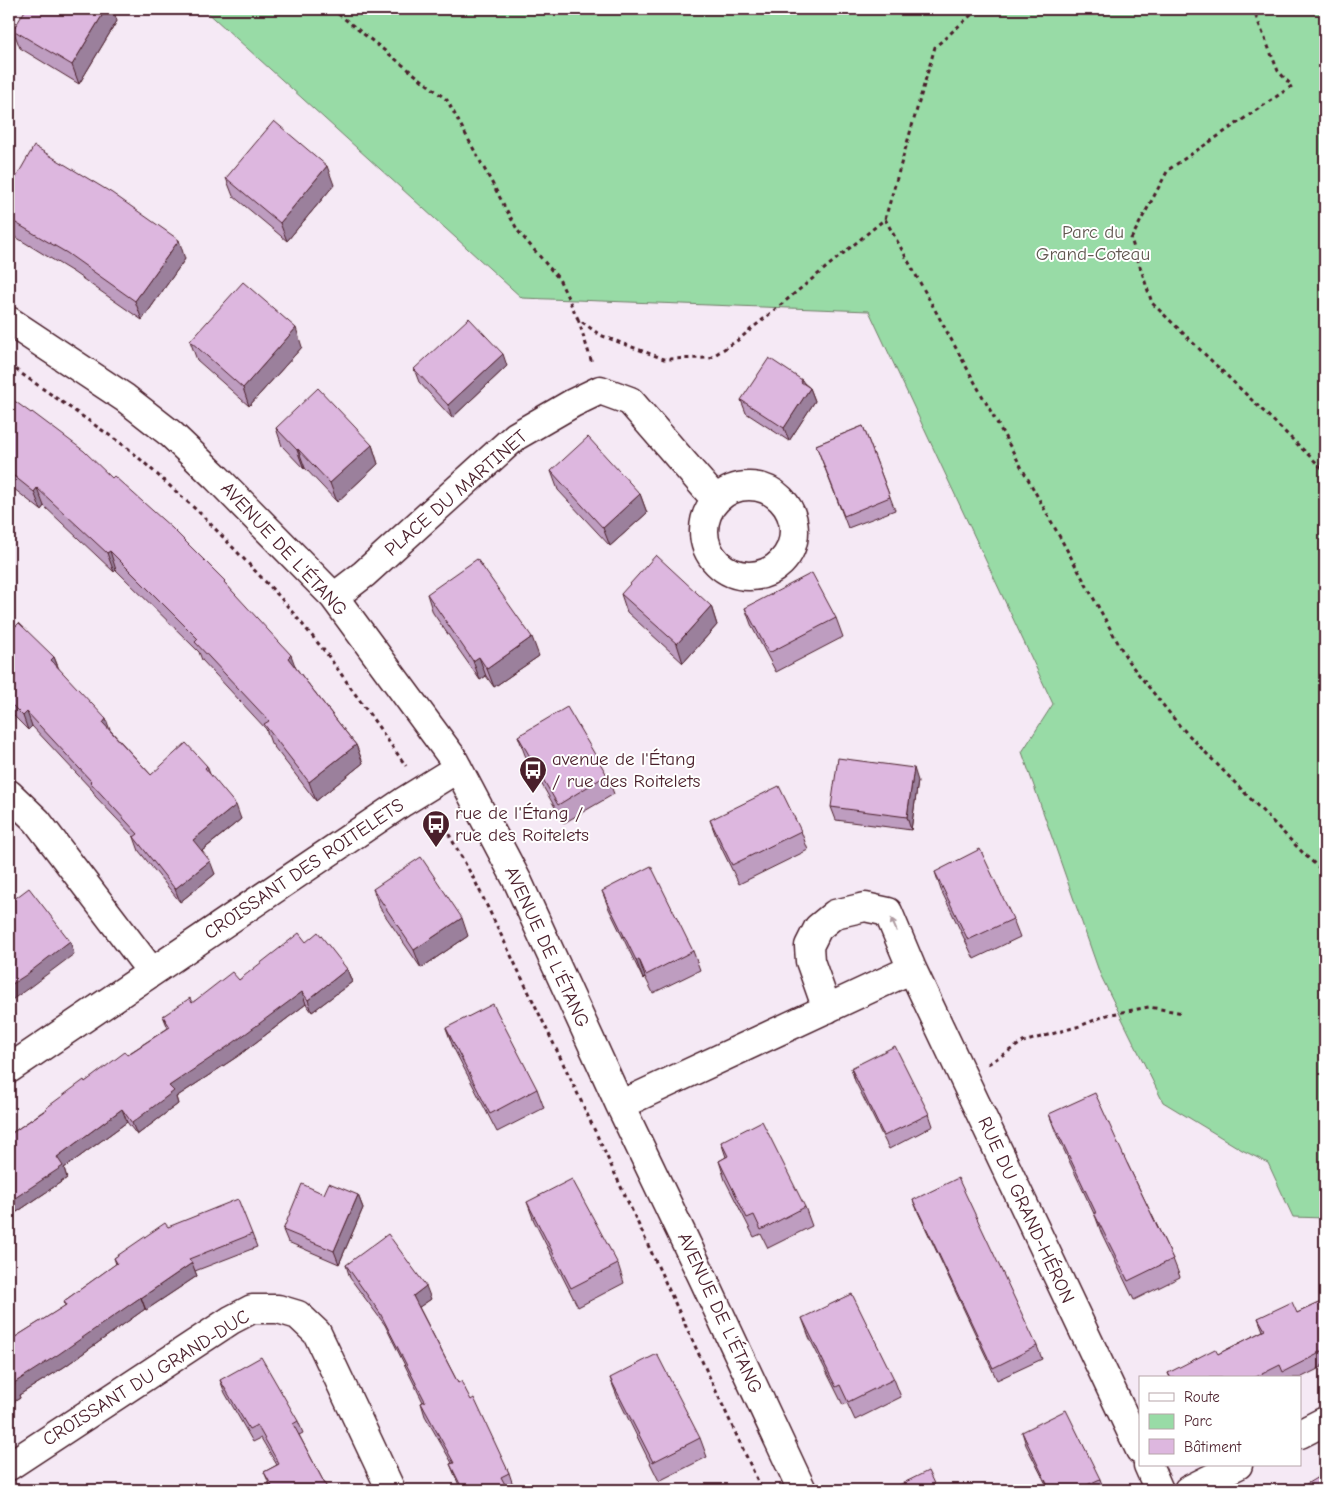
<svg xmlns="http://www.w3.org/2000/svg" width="1334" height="1499" viewBox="0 0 1334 1499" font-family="'Comic Neue',sans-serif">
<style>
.green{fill:#98dba6;stroke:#717d68}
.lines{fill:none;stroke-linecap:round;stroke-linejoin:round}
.minor-casing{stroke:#4a1f2b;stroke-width:31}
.path{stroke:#4a1f2b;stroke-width:3;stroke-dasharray:4 4;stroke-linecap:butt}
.minor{stroke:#fff;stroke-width:28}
.wall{fill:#be9dc0;stroke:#4a1f2b}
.shaded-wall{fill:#9b809c;stroke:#4a1f2b}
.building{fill:#ddb7df;stroke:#4a1f2b}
.oneway{fill:#ae9aa0}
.labels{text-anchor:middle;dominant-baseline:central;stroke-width:4;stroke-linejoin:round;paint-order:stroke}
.park-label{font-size:19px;fill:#615750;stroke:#fff}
.street-label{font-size:19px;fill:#4a1f2b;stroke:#fff}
.poi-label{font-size:19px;fill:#4a1f2b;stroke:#fff;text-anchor:start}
</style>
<rect width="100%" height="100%" fill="#f5e9f5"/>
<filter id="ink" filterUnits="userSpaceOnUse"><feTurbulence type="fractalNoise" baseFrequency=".02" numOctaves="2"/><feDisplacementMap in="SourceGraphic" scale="10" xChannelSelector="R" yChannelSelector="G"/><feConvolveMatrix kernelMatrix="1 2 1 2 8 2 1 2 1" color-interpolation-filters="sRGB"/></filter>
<g filter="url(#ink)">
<path class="green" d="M204 9H1325V1218L1293 1217 1268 1163 1242 1150 1163 1102 1100 974 1022 752 1053 704 869 311 522 298Z"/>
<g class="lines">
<g class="minor-casing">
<path id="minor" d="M9 321 125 398 171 434 216 477 334 597 452 757 518 882 620 1105 702 1276 802 1490
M704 531a45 45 0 1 1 90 0a45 45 0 1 1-90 0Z
M334 597 364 574 516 436 573 403 600 390 630 401 716 500
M9 794 37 821 151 971
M827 1009 810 961 809 946 818 928 835 914 865 907 888 912 912 969
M9 1069 403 802 458 768
M620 1105 912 969 1140 1450
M1300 1434 1325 1421
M1148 1465 1159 1490
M9 1466 231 1320 252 1309H278L298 1315 317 1333 391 1490
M1188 1490 1238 1465"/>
</g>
<path class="path" d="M332 9 447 100 518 231 559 279 578 319 600 335 664 359 710 358 738 340 885 219 935 47 978 9
M1242 9 1255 14 1278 71 1292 86 1168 170 1131 239 1152 303 1325 471
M885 219 1128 661 1179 725 1306 856 1325 873
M578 319 592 363
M9 365 129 449 202 515 279 596 327 654 406 766
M437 813 475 881 575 1088 762 1490
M988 1064 1023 1042 1080 1026 1107 1015 1149 1007 1183 1013"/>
<use href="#minor" class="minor"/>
</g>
<path class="wall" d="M117 21 79 84 20 48 13 30Z
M226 178 334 185 287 241 233 196Z
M9 190 185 259 142 320 73 272 9 233Z
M190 341 302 347 249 406 197 360Z
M507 366 452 418 419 382 414 369Z
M802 380 804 383 810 388 815 401 789 441 746 413 741 400Z
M9 397 226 584 296 668 356 745 363 763 316 801 271 743 266 729 202 660 199 652 116 570 114 572 44 506 41 510 9 485Z
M863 426 895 510 848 528 816 445Z
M276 428 372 445 378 464 337 502 305 468 304 469 282 446Z
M551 471 640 494 647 513 610 546 558 490Z
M427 594 539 656 494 687 486 676 480 680 433 613Z
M621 594 711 606 717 625 683 663 627 612Z
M745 608 836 618 843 637 776 672 752 627Z
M9 625 54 657 59 669 111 731 151 775 207 766 210 774 241 819 202 851 215 874 180 902 139 851 134 837 95 796 93 791 32 726 28 730 9 711Z
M518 736 607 775 614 794 564 823 525 755Z
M918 781 911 830 836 820 831 807Z
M710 820 801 831 808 850 739 884 717 839Z
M935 872 1013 919 1020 937 974 959 941 890Z
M373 889 468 936 421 968 380 908Z
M602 891 693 951 700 970 653 993 645 977 643 979 609 909Z
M306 942 347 969 352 982 312 1012 306 1004 238 1056 176 1097 178 1104 137 1135 127 1122 64 1168 67 1178 11 1216 12 1218 9 1220V1135L85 1082 168 1028 163 1016 239 980Z
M446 1028 537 1089 544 1108 497 1132 453 1047Z
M851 1068 929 1114 933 1126 889 1149 855 1081Z
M1049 1114 1127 1163 1173 1259 1180 1277 1134 1300 1101 1232 1096 1218 1056 1133Z
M721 1142 805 1207 812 1226 768 1248 761 1234 754 1237 725 1180 719 1161 726 1157Z
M358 1195 363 1208 339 1264 288 1242 283 1230Z
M913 1200 1037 1346 1042 1359 997 1380 918 1212Z
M527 1202 618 1264 624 1283 578 1307 534 1221Z
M168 1227 252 1234 257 1247 195 1271 197 1276 146 1310 145 1309 64 1367 19 1395 20 1398 9 1405V1341L65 1306 64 1301 116 1264 114 1258Z
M346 1265 431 1299 419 1307 458 1383 509 1473 513 1485 507 1488 508 1490H461L450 1464 452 1463 425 1416 421 1403 423 1402 385 1325 350 1278Z
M1325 1300V1364L1322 1365V1367L1300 1378H1170L1168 1373 1218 1354 1263 1331 1258 1318 1297 1313Z
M802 1318 894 1379 901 1397 855 1420 847 1403 843 1405 809 1337Z
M610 1378 700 1438 707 1457 659 1481 617 1396Z
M220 1380 298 1421 303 1433 299 1435 328 1490H272L264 1472 277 1465 261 1438 253 1442 225 1393Z
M1022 1432 1100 1479 1104 1490H1049L1026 1445Z"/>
<path class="shaded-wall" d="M106 9H113L117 21 79 84 72 65Z
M327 166 334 185 287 241 280 223Z
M179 240 185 259 142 320 135 301Z
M296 328 302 347 249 406 243 388Z
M503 354 507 366 452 418 448 405Z
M810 388 815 401 789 441 784 428Z
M372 445 378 464 337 502 330 483Z
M298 449 305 468 304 469 297 450Z
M37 488 44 506 41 510 34 492Z
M640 494 647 513 610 546 603 528Z
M110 551 116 570 114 572 107 553Z
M711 606 717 625 683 663 677 644Z
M532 637 539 656 494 687 487 669Z
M291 655 298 674 288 658Z
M54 657 59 670 51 660Z
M479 657 486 676 480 680 473 661Z
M27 712 32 726 28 730 23 716Z
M106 719 111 733 103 723Z
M356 745 363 763 316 801 309 782Z
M914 768 918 781 911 830 907 817Z
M236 805 241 819 198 854 193 840Z
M210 861 215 874 180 902 175 889Z
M462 918 468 936 421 968 414 950Z
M70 941 74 954 30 987 9 1002V986Z
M639 959 645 977 643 979 636 960Z
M347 969 352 982 312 1012 308 1000Z
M302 992 306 1004 238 1056 176 1097 178 1104 137 1135 132 1123 169 1086Z
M122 1109 127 1122 64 1168 67 1178 11 1216 12 1218 9 1220V1202L57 1157Z
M358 1195 363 1208 339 1264 334 1251Z
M192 1263 197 1276 146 1310 141 1298Z
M426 1286 431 1299 418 1308 413 1296Z
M141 1297 145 1309 64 1367 19 1395 20 1398 9 1405V1389L14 1383Z"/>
<path class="building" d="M26 9H106L72 65 13 30Z
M274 121 327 166 280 223 226 178Z
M34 146 112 193 179 240 135 301 67 253 9 219V190Z
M243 282 296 328 243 388 190 341Z
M469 318 503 354 448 405 414 369Z
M769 358 802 380 801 382 810 388 784 428 741 400Z
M318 388 372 445 330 483 298 449 297 450 276 428Z
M9 397 31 413 32 412 84 451 112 478 114 476 172 528 225 581 224 582 291 655 288 658 356 745 309 782 264 724 269 721 195 642 198 639 110 551 107 553 37 488 34 492 9 472Z
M863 426 890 497 844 516 816 445Z
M588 437 640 494 603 528 551 471Z
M656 555 711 606 677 644 621 594Z
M477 559 532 637 487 669 479 657 473 661 427 594Z
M812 573 836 618 769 653 745 608Z
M19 623 54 657 51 660 106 719 103 723 151 775 186 743 207 766 205 768 236 805 193 840 210 861 175 889 134 837 138 834 90 782 91 781 27 712 23 716 9 702V625L15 627Z
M567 707 607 775 558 805 518 736Z
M838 758 914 768 907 817 831 807Z
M779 786 801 831 732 865 710 820Z
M980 849 1013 919 968 940 935 872Z
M421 857 462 918 414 950 373 889Z
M651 866 693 951 646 975 639 959 636 960 602 891Z
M29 888 70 941 26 975 9 986V903Z
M318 932 347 969 308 1000 302 992 233 1043 169 1086 174 1091 132 1123 122 1109 57 1157 63 1166 9 1202V1135L47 1109 46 1108 84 1080 85 1082 125 1052 127 1055 170 1027 163 1016 190 998 192 1003 232 972 239 980 299 933 306 942Z
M493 1004 537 1089 490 1114 446 1028Z
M895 1046 929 1114 884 1136 851 1068Z
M1095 1093 1127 1163 1173 1259 1128 1281 1094 1213H1096L1049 1114Z
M762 1121 805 1207 761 1230 754 1215 747 1218 719 1161 728 1156 721 1142Z
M958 1178 1037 1346 993 1368 913 1200Z
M572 1179 618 1264 571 1288 527 1202Z
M329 1183 358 1195 334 1251 283 1230 302 1184 324 1194Z
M238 1199 252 1234 189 1259 192 1263 141 1298V1297L59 1354 14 1383 15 1385 9 1389V1341L66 1305 64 1301 117 1263 114 1258 165 1223 168 1227Z
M388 1234 426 1286 413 1296 458 1383 461 1381 471 1400 474 1398 509 1473 501 1477 508 1490H463L450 1464 454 1463 421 1403 425 1401 380 1313 346 1265Z
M852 1294 894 1379 848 1402 840 1385 836 1387 802 1318Z
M1325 1300V1349L1317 1353 1318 1354 1283 1372 1280 1365 1254 1378H1171L1168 1373 1215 1349 1218 1354 1265 1330 1258 1318 1292 1302 1297 1313Z
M657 1354 700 1438 653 1462 610 1378Z
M261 1357 298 1421 293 1424 327 1488 324 1490H274L264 1472 279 1464 257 1425 249 1429 220 1380Z
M1066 1410 1100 1479 1076 1490H1050L1022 1432Z
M928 1471 937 1490H889Z
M1325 1473V1490H1296Z"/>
<defs><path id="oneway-solid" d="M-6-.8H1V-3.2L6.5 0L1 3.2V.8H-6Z" transform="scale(1.25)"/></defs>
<use class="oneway" href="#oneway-solid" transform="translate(894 925) rotate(-113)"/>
</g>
<defs>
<g id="bus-pin" transform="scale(1.4375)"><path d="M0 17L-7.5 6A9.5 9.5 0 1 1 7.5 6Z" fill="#4a1f2b" stroke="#fff"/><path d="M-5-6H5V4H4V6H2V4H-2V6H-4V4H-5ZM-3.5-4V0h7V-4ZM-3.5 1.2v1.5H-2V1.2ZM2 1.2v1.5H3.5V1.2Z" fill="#fff"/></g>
</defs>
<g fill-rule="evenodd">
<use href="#bus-pin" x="533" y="770"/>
<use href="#bus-pin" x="436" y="824"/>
</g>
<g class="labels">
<g class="park-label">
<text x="1093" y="232">Parc du<tspan x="1093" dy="22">Grand-Coteau</tspan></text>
</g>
<g class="street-label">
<text transform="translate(456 493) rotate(-41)">PLACE DU MARTINET</text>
<text transform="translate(284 549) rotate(47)">AVENUE DE L'ÉTANG</text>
<text transform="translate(304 869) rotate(-34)">CROISSANT DES ROITELETS</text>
<text transform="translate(547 947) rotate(65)">AVENUE DE L'ÉTANG</text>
<text transform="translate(1026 1210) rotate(65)">RUE DU GRAND-HÉRON</text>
<text transform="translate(720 1313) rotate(65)">AVENUE DE L'ÉTANG</text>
<text transform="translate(146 1378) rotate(-32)">CROISSANT DU GRAND-DUC</text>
</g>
<g class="poi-label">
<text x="552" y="759">avenue de l'Étang<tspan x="552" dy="22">/ rue des Roitelets</tspan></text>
<text x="455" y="813">rue de l'Étang /<tspan x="455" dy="22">rue des Roitelets</tspan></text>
</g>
</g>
<rect width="1334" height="1499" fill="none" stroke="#fff" stroke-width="30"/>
<rect x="15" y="15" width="1304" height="1469" fill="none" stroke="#4a1f2b" stroke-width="2" filter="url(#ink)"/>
<rect x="1139" y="1376" width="162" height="90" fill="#ffffff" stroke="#b7a5aa"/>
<rect x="1149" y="1393" width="25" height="8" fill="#ffffff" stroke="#b7a5aa"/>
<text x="1184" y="1402" font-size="15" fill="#4a1f2b">Route</text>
<rect x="1149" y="1414" width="25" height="15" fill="#98dba6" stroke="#b7a5aa"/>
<text x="1184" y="1426" font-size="15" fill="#4a1f2b">Parc</text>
<rect x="1149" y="1439" width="25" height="15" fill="#ddb7df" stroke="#b7a5aa"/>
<text x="1184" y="1452" font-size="15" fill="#4a1f2b">Bâtiment</text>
</svg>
